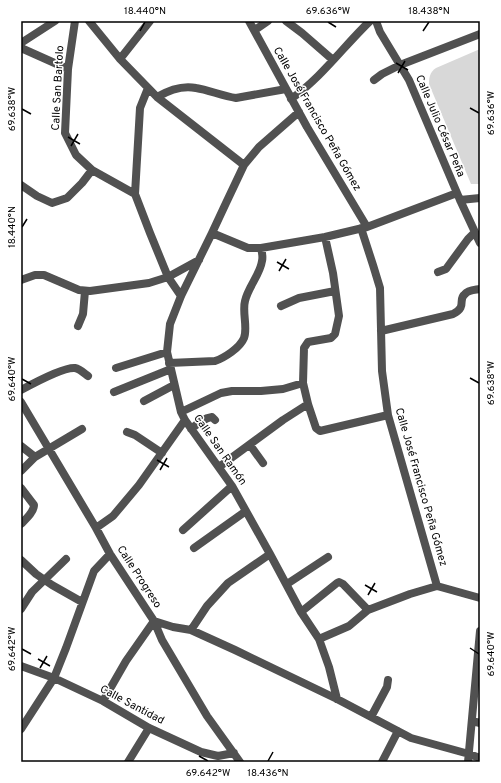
<svg xmlns="http://www.w3.org/2000/svg" width="501" height="783" viewBox="0 0 501 783" font-family="Overpass,sans-serif">
<style>
.green{fill:#d8d8d8}
.lines{fill:none;stroke-linecap:round;stroke-linejoin:round}
.minor{stroke:#515151;stroke-width:8}
.ticks{fill:none;stroke:#000;stroke-width:1.5}
.labels{text-anchor:middle;dominant-baseline:central;stroke-width:3;stroke-linejoin:round;paint-order:stroke}
.street-label{font-size:11px;fill:#000;stroke:#fff}
.neatline{fill:none;stroke:#000;stroke-width:1.5}
.ticks-label{font-size:10px;text-anchor:middle;fill:#000}
</style>
<rect width="100%" height="100%" fill="#fff"/>
<path class="green" d="M480 49V184H471L429 84C429 77 430 72 436 68Z"/>
<g class="lines">
<path class="minor" d="M75 21 68 69 65 133 76 155 92 170 135 194
M89 21 120 59 157 97 244 165
M249 21 307 127 367 227
M286 21 302 33 333 60
M376 21 380 32 409 80 460 200 480 243
M255 30 268 21
M21 43 55 21
M21 48 68 69
M120 59 150 21
M374 80 382 74 400 65 480 34
M148 88 140 108 135 194 150 233 168 277 181 296
M157 97C169 90 182 85 196 88 209 90 222 96 236 98L286 89
M291 99C322 77 343 47 370 21
M299 112 259 147 244 165 226 203 212 233 181 296 170 324 167 352 181 412 185 420 232 486 270 554 301 612 319 639 329 667 337 699
M21 185 37 196 52 203 67 198 82 183 92 170
M460 200 480 198
M361 228 373 265 380 288 382 371 388 415 437 586
M212 233 248 248H261L325 237 367 227 457 193
M325 237 333 273 339 316 335 334 331 338 308 342 304 348 303 383 308 404 316 428 320 431 388 415
M438 272 446 269 468 239 475 232
M21 280 35 275H44L79 290 90 291 149 283 168 277 199 260
M281 306 299 298 335 291
M78 326 83 314 85 291
M381 331 453 314C468 306 457 300 465 294 468 290 475 290 480 289
M169 363 215 361C224 358 240 348 244 338 248 328 242 312 245 301 248 287 260 275 262 261 263 257 262 252 261 248
M116 368 167 352
M21 390C32 384 64 367 75 368 80 369 84 373 88 376
M114 392 171 369
M144 401 174 385
M21 402 96 528 110 554 154 621 162 640 207 716 240 762
M181 412 221 393 232 391H261L283 389 303 383
M191 429C197 424 204 418 212 417L215 420
M127 432 135 435 162 453
M250 445 263 463
M21 446 35 457
M219 467 283 420 308 404
M21 471 35 457 82 429
M21 488 34 505C34 512 26 519 21 524
M96 528 113 516 139 485 185 420
M183 530 232 486
M194 548 246 511
M21 560 36 574 52 585 82 602
M287 584 328 557
M21 609 32 592 66 559
M301 612 337 583 339 582 343 584 368 610
M191 630 207 606 228 583 270 554
M319 639 349 626 368 610 410 594 437 586 480 598
M21 666 54 678 103 701 149 728 201 752 218 756 234 753
M103 701 126 661 154 621 173 627 191 630 235 650 337 699 411 738 469 754 480 758
M371 717 387 687 388 680
M472 721 480 723
M21 729 54 678 66 648 94 571 110 554
M128 762 149 728
M382 762 398 731
M468 762 480 631"/>
</g>
<path class="ticks" d="M328 22 336 27M140 31 145 22M423 31 429 22M396 63 408 70M398 73 405 61M470 108 479 113M22 109 31 114M68 137 80 144M71 146 78 134M22 227 27 219M277 262 289 269M279 271 286 259M470 378 479 383M22 379 31 384M157 460 169 467M160 470 167 458M365 585 377 592M368 595 375 583M470 648 479 654M22 649 31 654M38 659 50 666M40 668 47 656M199 756 208 761M268 761 273 752"/>
<g class="labels">
<g class="street-label">
<text transform="translate(58 88) rotate(-87)">Calle San Bartolo</text>
<text transform="translate(317 119) rotate(60)">Calle José Francisco Peña Gómez</text>
<text transform="translate(440 126) rotate(67)">Calle Julio César Peña</text>
<text transform="translate(220 450) rotate(55)">Calle San Ramón</text>
<text transform="translate(421 487) rotate(74)">Calle José Francisco Peña Gómez</text>
<text transform="translate(139 577) rotate(57)">Calle Progreso</text>
<text transform="translate(132 705) rotate(28)">Calle Santidad</text>
</g>
</g>
<rect width="501" height="783" fill="none" stroke="#ffffff" stroke-width="44"/>
<rect x="22" y="22" width="457" height="739" class="neatline"/>
<g class="ticks-label">
<text x="145" y="14">18.440°N</text>
<text x="328" y="14">69.636°W</text>
<text x="429" y="14">18.438°N</text>
<text transform="translate(11 109) rotate(-90)" y="4">69.638°W</text>
<text transform="translate(490 113) rotate(-90)" y="4">69.636°W</text>
<text transform="translate(11 227) rotate(-90)" y="4">18.440°N</text>
<text transform="translate(11 379) rotate(-90)" y="4">69.640°W</text>
<text transform="translate(490 383) rotate(-90)" y="4">69.638°W</text>
<text transform="translate(11 649) rotate(-90)" y="4">69.642°W</text>
<text transform="translate(490 654) rotate(-90)" y="4">69.640°W</text>
<text x="208" y="776">69.642°W</text>
<text x="268" y="776">18.436°N</text>
</g>
</svg>
